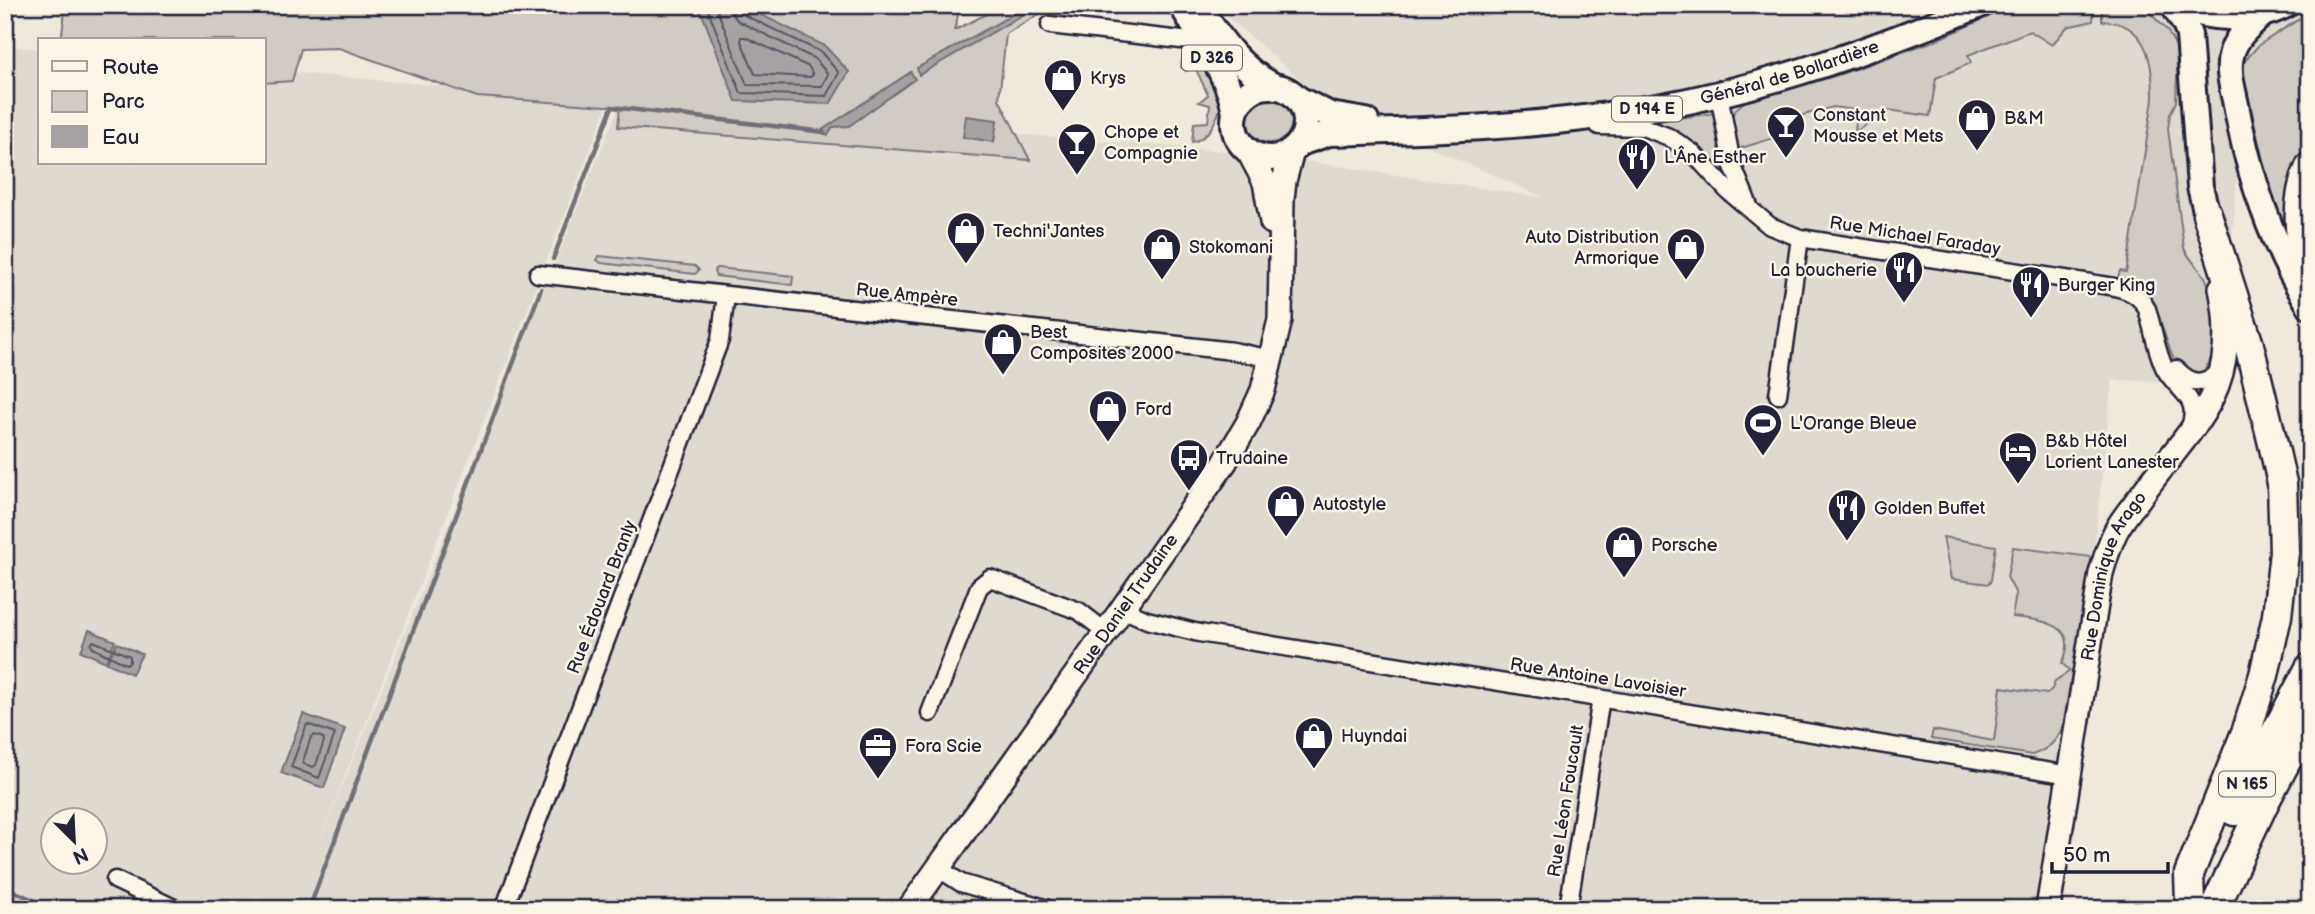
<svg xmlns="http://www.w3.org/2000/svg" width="2315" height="914" viewBox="0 0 2315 914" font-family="'Balsamiq Sans',sans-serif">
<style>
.built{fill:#e0d9cf;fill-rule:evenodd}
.green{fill:#d1cbc3;stroke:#7a767f;stroke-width:2}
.water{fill:#a6a2a2;stroke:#716f79;stroke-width:2}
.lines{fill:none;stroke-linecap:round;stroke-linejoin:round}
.shore{stroke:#575564;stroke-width:2}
.stream{stroke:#716f79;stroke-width:4.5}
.street-casing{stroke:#22223b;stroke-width:21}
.secondary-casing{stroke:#22223b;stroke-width:28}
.primary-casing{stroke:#22223b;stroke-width:30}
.highway-casing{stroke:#22223b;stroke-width:33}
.street{stroke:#fcf5e5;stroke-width:16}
.secondary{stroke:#fcf5e5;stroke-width:23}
.primary{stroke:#fcf5e5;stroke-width:24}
.highway{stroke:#fcf5e5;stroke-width:28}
.labels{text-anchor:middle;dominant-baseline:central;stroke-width:5;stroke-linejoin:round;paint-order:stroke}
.shield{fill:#fcf5e5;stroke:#63616e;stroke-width:2}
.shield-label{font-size:16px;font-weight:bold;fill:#22223b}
.street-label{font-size:18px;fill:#22223b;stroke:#fcf5e5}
.poi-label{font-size:18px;fill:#22223b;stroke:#fcf5e5;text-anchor:start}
</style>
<rect width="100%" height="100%" fill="#efe8db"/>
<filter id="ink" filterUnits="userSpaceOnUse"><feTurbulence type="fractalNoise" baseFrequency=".0143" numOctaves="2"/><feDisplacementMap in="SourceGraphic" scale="14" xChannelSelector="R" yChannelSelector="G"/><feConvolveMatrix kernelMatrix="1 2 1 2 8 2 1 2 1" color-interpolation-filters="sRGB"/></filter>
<g filter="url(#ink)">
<path class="built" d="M1220 5H2310V16L2247 57 2220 382 2112 380 2070 775 2048 909H5V46L40 49V163H264V70L609 101 311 863 621 101 1258 154 1545 198 1324 100 1230 19ZM52 820H94V862H52Z"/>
<path class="green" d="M66 5H960L955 30 1004 5H1043L1044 11 1006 34 999 99 1030 160 618 127 620 107 477 97 339 48 301 49 292 81 264 83V40H61Z
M2015 5H2094L2093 21 2067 27 2052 45 2030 31 1968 55 1971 63 1936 78 1930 116 1888 110 1855 132 1857 110 1833 107 1796 117 1799 130 1735 150C1731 128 1724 115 1746 101L1835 76 1934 41Z
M2102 5H2142L2167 30 2178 50 2176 102 2170 114 2168 129 2184 248C2189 260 2200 268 2206 279 2217 301 2220 341 2209 363 2206 369 2201 377 2193 375 2188 374 2178 367 2176 363 2161 337 2163 306 2138 286 2133 282 2125 280 2118 278L2120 271 2126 272 2127 267 2153 99C2153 63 2148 22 2102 21Z
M2310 12V144L2298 169 2288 222H2277L2241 65 2259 45Z
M1192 50 1216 88 1222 103C1217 119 1209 139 1192 142L1194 123 1208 122 1210 105 1199 102 1208 95 1195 67 1186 71 1181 67 1183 52Z
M1248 121a22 22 0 1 1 44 0a22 22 0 1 1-44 0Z
M1722 112 1750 208 1693 153 1629 125Z
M599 256 695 266 699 270 695 274 601 263 597 260Z
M716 268H718L793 276 792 285 716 276 714 272Z
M1943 537 1996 546 1991 580 1989 584 1951 579Z
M2013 547 2092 557 2063 726C2056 742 2049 749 2032 755L1931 739 1933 730 1994 741 2001 687 2047 694 2052 689 2055 681 2070 671 2062 663C2082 623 2040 620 2012 617L2016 594 2007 577Z"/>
<path class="water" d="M1030 5 1038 6 919 75 917 68Z
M699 6 747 8 825 46 849 72 830 104 736 101Z
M911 72 915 79 849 126 833 127 828 135 819 132Z
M966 116 997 120 994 142 963 137Z
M89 630 115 641 106 662 81 651Z
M117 643 142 654 132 674 107 663Z
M303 714 345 729 324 788 281 773Z"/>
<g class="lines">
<path class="shore" d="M706 5 741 93 826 96 839 73 821 52 744 15 740 5
M715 5 747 85 822 86 828 74 815 59 738 21 733 15 731 5
M741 37H745L809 67 813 75 810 77 755 74 741 41Z
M93 641 130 656V662L126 664 93 648 91 645Z
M307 724 335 734 319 778 291 767Z
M315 735 323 738 324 741 316 765 313 767 304 764 303 761 311 737Z"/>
<path class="stream" d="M553 259 612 107 824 132
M5 887 53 909
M309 909 541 289"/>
<g class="street-casing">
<path id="street" d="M1050 25 1190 41 1201 40
M1719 94 1732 164 1749 206
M1599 126 1643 127 1669 137 1693 153 1727 190 1770 226 1800 238 2091 283C2113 287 2136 287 2147 309 2153 328 2156 351 2165 369 2177 391 2201 397 2190 427
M538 274 1233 351 1272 359
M2176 369C2194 387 2201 384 2222 372
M1778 395 1800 238
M1122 609 1147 620 1199 633 2070 775
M930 713 979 587 990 578 1079 611 1106 632
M938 868 961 883 1048 909
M115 880 176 909
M504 909 720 340 726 296
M1568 909 1601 698"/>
</g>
<g class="secondary-casing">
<g id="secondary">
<path d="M1249 152 1265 182 1272 222"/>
<path id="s1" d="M909 909 1085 662 1225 462 1248 423 1263 390 1280 320 1282 199 1284 181 1292 151"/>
<path id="s2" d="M2048 909 2101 573C2105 560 2109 545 2115 533 2121 520 2131 509 2140 497 2194 421 2242 393 2221 288"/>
</g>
</g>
<g class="primary-casing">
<g id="primary">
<path d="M1182 5C1201 40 1229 74 1235 113"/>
<path d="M2173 5 2185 24 2189 35 2200 187 2207 214"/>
<path d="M2177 5C2211 21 2252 22 2286 5"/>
<path d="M1202 12C1222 42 1242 71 1276 87"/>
<path d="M2263 14C2249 26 2235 37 2231 56 2227 73 2234 93 2237 110 2250 180 2272 245 2310 306"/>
<circle cx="1270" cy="122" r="36"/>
<path d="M1298 99 1330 115 1366 121"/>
<path id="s3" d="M1300 143 1329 133C1438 130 1548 127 1657 107 1769 87 1875 49 1980 5"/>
</g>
</g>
<g class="highway-casing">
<path id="highway" d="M2310 167C2294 201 2299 242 2310 277
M2234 811 2310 668
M2190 902 2189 874 2247 730 2264 675 2277 616 2284 552 2282 483 2274 448 2249 345 2207 214
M2214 909 2264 803 2310 716"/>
</g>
<use href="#street" class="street"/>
<use href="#secondary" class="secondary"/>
<use href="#primary" class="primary"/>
<use href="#highway" class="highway"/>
</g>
</g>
<defs>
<g id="shop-pin" transform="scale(2.0125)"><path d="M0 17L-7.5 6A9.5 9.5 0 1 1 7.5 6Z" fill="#22223b" stroke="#fcf5e5"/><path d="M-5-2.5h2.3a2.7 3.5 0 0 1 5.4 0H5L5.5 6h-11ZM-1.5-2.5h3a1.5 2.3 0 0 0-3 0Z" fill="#fff"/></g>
<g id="bar-pin" transform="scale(2.0125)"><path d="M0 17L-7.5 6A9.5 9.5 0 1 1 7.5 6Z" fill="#22223b" stroke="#fcf5e5"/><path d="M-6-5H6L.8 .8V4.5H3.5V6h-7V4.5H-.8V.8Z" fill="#fff"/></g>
<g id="restaurant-pin" transform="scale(2.0125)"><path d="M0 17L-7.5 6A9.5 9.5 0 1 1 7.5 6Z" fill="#22223b" stroke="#fcf5e5"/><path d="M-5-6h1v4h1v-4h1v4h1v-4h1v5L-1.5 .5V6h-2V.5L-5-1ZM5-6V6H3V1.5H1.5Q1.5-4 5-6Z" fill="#fff"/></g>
<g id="stadium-pin" transform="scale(2.0125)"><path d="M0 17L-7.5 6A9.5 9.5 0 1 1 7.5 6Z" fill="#22223b" stroke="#fcf5e5"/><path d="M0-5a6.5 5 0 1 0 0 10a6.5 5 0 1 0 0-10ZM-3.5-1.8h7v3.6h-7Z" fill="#fff"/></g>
<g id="hotel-pin" transform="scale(2.0125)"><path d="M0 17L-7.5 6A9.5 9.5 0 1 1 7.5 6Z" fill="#22223b" stroke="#fcf5e5"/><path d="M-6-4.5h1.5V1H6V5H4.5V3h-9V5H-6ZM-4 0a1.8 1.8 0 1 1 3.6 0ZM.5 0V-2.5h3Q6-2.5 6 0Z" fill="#fff"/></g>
<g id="bus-pin" transform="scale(2.0125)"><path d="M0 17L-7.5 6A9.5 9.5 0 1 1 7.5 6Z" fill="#22223b" stroke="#fcf5e5"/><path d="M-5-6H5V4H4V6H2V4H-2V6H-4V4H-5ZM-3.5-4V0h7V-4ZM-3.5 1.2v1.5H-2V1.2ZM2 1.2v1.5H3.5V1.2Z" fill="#fff"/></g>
<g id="office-pin" transform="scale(2.0125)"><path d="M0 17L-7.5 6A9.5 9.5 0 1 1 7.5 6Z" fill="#22223b" stroke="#fcf5e5"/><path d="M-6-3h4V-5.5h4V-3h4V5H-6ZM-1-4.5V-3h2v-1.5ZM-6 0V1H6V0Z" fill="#fff"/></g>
</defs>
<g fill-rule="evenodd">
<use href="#shop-pin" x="1063" y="78"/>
<use href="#shop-pin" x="1977" y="118"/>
<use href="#bar-pin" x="1786" y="125"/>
<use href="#bar-pin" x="1077" y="142"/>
<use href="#restaurant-pin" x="1637" y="157"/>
<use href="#shop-pin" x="966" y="231"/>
<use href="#shop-pin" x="1162" y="247"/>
<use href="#shop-pin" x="1686" y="247"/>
<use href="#restaurant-pin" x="1904" y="270"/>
<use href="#restaurant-pin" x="2031" y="285"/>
<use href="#shop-pin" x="1003" y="342"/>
<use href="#shop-pin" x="1108" y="409"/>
<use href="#stadium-pin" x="1763" y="423"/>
<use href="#hotel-pin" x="2018" y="451"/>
<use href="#bus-pin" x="1189" y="458"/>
<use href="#shop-pin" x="1286" y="504"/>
<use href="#restaurant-pin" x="1847" y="508"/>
<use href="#shop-pin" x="1624" y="545"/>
<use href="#shop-pin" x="1314" y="736"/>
<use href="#office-pin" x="878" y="746"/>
</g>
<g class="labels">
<g class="shield">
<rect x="1182" y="45.5" width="60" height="25" rx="5"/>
<rect x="1612" y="96.5" width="70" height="25" rx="5"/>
<rect x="2219" y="771.5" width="56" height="25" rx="5"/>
</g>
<g class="shield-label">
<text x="1212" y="58">D 326</text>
<text x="1647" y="109">D 194 E</text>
<text x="2247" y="784">N 165</text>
</g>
<g class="street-label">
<text stroke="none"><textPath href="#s3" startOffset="497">Général de Bollardière</textPath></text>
<text transform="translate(1915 236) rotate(9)">Rue Michael Faraday</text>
<text transform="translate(907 295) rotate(6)">Rue Ampère</text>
<text stroke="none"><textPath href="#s2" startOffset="341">Rue Dominique Arago</textPath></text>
<text transform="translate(602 597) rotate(-69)">Rue Édouard Branly</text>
<text stroke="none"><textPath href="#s1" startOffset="374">Rue Daniel Trudaine</textPath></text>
<text transform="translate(1598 678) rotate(9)">Rue Antoine Lavoisier</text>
<text transform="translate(1566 801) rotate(-81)">Rue Léon Foucault</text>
</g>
<g class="poi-label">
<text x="1090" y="78">Krys</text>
<text x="1813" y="115">Constant<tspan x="1813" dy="21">Mousse et Mets</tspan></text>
<text x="2004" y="118">B&amp;M</text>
<text x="1104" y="132">Chope et<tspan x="1104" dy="21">Compagnie</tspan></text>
<text x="1664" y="157">L'Âne Esther</text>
<text x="993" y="231">Techni'Jantes</text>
<text x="1659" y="237" text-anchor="end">Auto Distribution<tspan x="1659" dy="21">Armorique</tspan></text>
<text x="1189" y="247">Stokomani</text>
<text x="1877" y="270" text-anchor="end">La boucherie</text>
<text x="2058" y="285">Burger King</text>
<text x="1030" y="332">Best<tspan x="1030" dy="21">Composites 2000</tspan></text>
<text x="1135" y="409">Ford</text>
<text x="1790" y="423">L'Orange Bleue</text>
<text x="2045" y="441">B&amp;b Hôtel<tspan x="2045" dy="21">Lorient Lanester</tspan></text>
<text x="1216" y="458">Trudaine</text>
<text x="1313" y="504">Autostyle</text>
<text x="1874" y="508">Golden Buffet</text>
<text x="1651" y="545">Porsche</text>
<text x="1341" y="736">Huyndai</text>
<text x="905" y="746">Fora Scie</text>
</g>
</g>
<rect width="2315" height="914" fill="none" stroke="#fcf5e5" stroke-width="28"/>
<rect x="14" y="14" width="2287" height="886" fill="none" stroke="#22223b" stroke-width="2.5" filter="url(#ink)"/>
<rect x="38" y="38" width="228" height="126" fill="#fcf5e5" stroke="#a5a1a1" stroke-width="2"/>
<rect x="52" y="61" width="35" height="10" fill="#fcf5e5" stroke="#a5a1a1" stroke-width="2"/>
<text x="102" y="74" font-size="21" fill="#22223b">Route</text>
<rect x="52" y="91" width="35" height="21" fill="#d1cbc3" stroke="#a5a1a1" stroke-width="2"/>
<text x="102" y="108" font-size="21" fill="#22223b">Parc</text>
<rect x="52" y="126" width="35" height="21" fill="#a6a2a2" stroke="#a5a1a1" stroke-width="2"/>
<text x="102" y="144" font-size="21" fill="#22223b">Eau</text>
<g transform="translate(74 841) rotate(156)"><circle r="33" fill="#fcf5e5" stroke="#a5a1a1" stroke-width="2"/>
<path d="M0-5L12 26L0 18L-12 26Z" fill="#22223b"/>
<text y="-10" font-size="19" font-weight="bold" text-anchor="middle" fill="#22223b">N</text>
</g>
<path d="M2052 862v10h116v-10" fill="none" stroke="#22223b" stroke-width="3.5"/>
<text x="2063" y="862" font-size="21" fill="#22223b" stroke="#fcf5e5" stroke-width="5" paint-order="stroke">50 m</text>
</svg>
